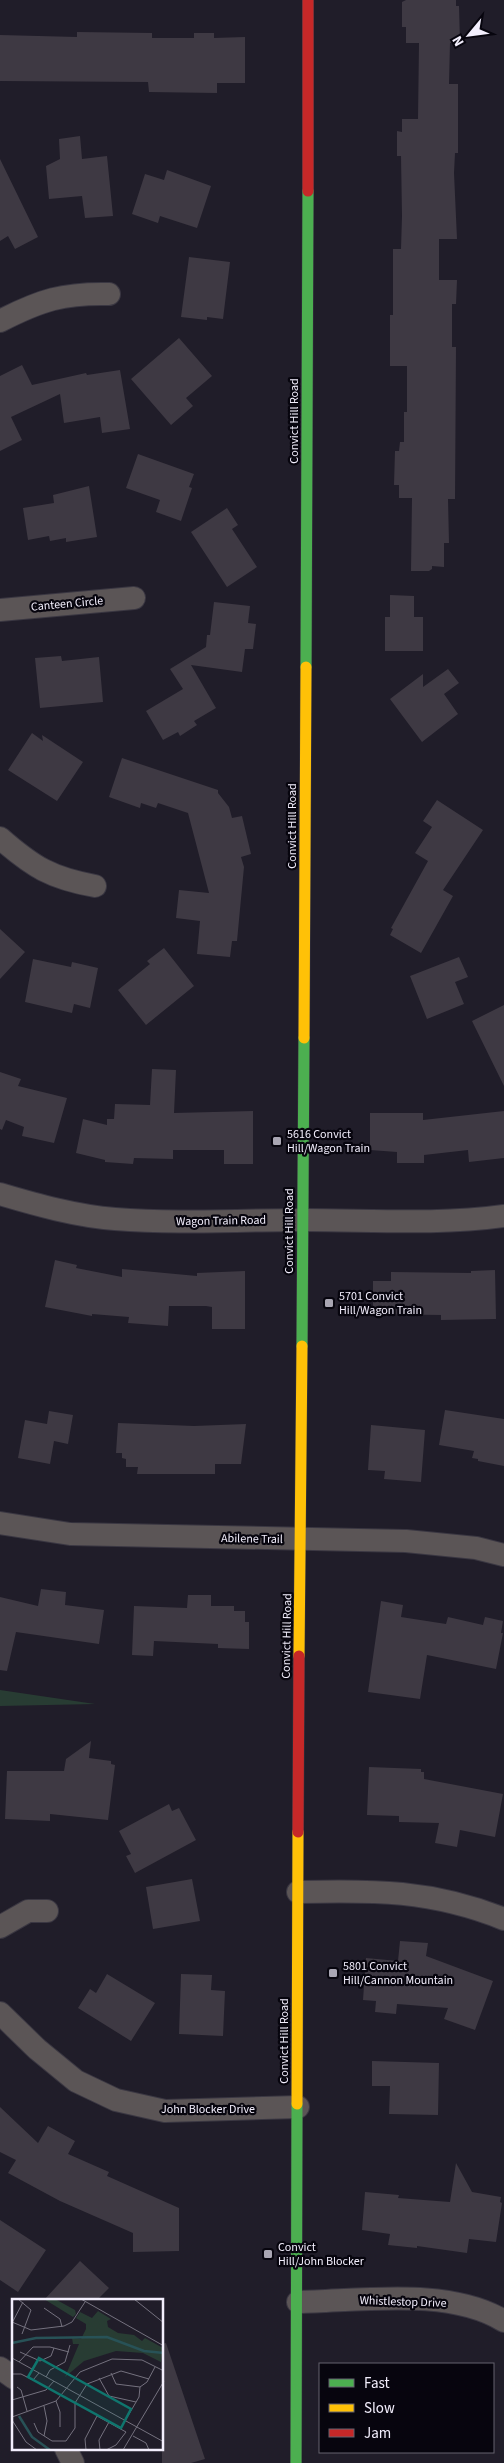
<svg xmlns="http://www.w3.org/2000/svg" width="504" height="2463" viewBox="0 0 504 2463" font-family="'Source Sans 3',sans-serif">
<style>
.green{fill:#283c33}
.building{fill:#3e3943}
.lines{fill:none;stroke-linecap:round;stroke-linejoin:round}
.street-casing{stroke:#3a3742;stroke-width:24}
.fast-casing{stroke:#3a3742;stroke-width:12}
.slow-casing{stroke:#3a3742;stroke-width:12}
.jam-casing{stroke:#3a3742;stroke-width:12}
.street{stroke:#5b5556;stroke-width:22}
.fast{stroke:#4caf50;stroke-width:11}
.slow{stroke:#ffc107;stroke-width:11}
.jam{stroke:#c62828;stroke-width:11}
.poi-dot{fill:#a9a6b3;stroke:#07050e;stroke-width:2}
.labels{text-anchor:middle;dominant-baseline:central;stroke-width:4.5;stroke-linejoin:round;paint-order:stroke}
.street-label{font-size:12px;fill:#f3effd;stroke:#07050e}
.poi-label{font-size:12px;fill:#f3effd;stroke:#07050e;text-anchor:start}
.inset-river{fill:none;stroke:#285257;stroke-width:2.5}
.inset-road{fill:none;stroke:#74717e;stroke-width:1}
.view{fill:#0f766e;fill-opacity:0.15;stroke:#0f766e;stroke-width:2.5}
.inset-edge{fill:none;stroke:#f3effd;stroke-width:2.5}
</style>
<rect width="100%" height="100%" fill="#201d29"/>
<path class="green" d="M0 1690 95 1704 0 1706Z"/>
<path class="building" d="M406 0H456V6H459L460 42 450 43 449 84H458V153H455L454 173 457 239H439V280H457L456 304H452V347H456L455 499H448L449 543H444V567L432 566V569L429 571H411L412 498H399V485H394L395 451H399L400 442H404V412H407V366H390V315H393V249H401L402 216 401 156H397V131L402 132V119H418L419 43H406V27H402V2Z
M77 32 152 33V38H194V33H214V38L245 37V83H217V93L149 92 148 82 0 81V35L77 37Z
M80 136 82 159 107 156 113 216 85 218 82 196 49 199 46 166 60 159 59 139Z
M0 159 38 237 15 249 8 236 0 241Z
M167 170 211 186 197 228 160 216 158 223 132 214 145 174 164 180Z
M189 257 230 262 223 319 207 317V320L181 317Z
M179 338 212 376 186 398 193 406 171 425 131 379Z
M22 365 32 385 86 373 87 375 120 370 130 429 102 433 100 417 64 423 60 394 11 417 22 440 0 451V376Z
M138 454 194 474 189 487 192 488 181 521 156 512 160 500 126 488Z
M89 486 97 537 66 542V538L50 541 49 536 28 540 23 508 54 503 53 495Z
M227 508 238 525 232 529 257 567 227 587 191 532Z
M390 595 414 596V617H423V651H385V617H390Z
M214 602 250 606 248 623 256 624 253 649H245L242 672 191 665 216 708 194 721 197 725 180 736 178 732 163 740 146 711 183 689 170 669 206 647 207 635H210Z
M61 656 62 661 99 657 103 702 40 708 35 658Z
M448 669 459 683 444 694 458 714 422 742 390 699 423 674V687Z
M32 733 43 741 42 735 83 762 57 801 8 770Z
M122 758 218 790V793L229 807 232 818 242 816 251 854 241 857 244 867 237 941H232L230 957 197 954 200 921 176 918 179 890 209 893 188 813 158 803 156 808 141 803 140 808 109 797Z
M437 800 483 830 443 890 453 896 421 953 390 935 393 929 391 928 428 861 415 853 432 827 423 821Z
M0 929 25 952 0 979Z
M164 948 194 986 146 1025 118 990 150 964 147 961Z
M459 957 468 977 455 982 464 1004 427 1019 410 976Z
M33 959 71 967 72 962 98 968 90 1008 74 1004 72 1013 25 1002Z
M504 1005V1086L472 1021Z
M152 1069 176 1070 174 1113 253 1111V1164H224V1150H173V1159L134 1158 133 1164 105 1162V1160L76 1153 83 1119 107 1125V1119H114L115 1104 150 1105Z
M0 1072 21 1079 18 1086 67 1098 54 1143 22 1136 24 1127 6 1120 2 1130 0 1129Z
M504 1111V1158L469 1162 468 1150 424 1155V1163H397V1152L370 1150V1113H423V1120Z
M55 1260 77 1265 76 1268 122 1277V1269L197 1276V1273L245 1271V1329H212V1307L206 1306H169L168 1326 128 1323 129 1317 92 1314V1316L45 1307Z
M495 1270 496 1319 441 1320V1315L373 1314V1281H391V1272L471 1273V1271Z
M445 1410 504 1419V1466L478 1461V1459L472 1458 474 1451 439 1445Z
M49 1411 73 1415 68 1444 54 1441 50 1464 18 1458 25 1420 47 1424Z
M118 1423 194 1426 246 1424 241 1464H215V1474H137L138 1467H126V1459L122 1458V1453H116Z
M371 1425 425 1430 421 1482 384 1479 385 1471 368 1470Z
M41 1589 66 1592 65 1605 104 1610 99 1644 16 1632 7 1671 0 1670V1597L38 1606Z
M188 1595H211V1606H234V1611H245V1622H249V1649L218 1648V1644L154 1641 153 1656 132 1655 134 1606 187 1608Z
M381 1601 403 1605 401 1617 446 1624 448 1617 483 1625 485 1617 503 1621 501 1633H503L496 1669 427 1655 420 1699 368 1692Z
M91 1741 89 1758 111 1761V1764L115 1765 108 1820 50 1814V1821L5 1819 7 1771H64L66 1759Z
M369 1767 421 1769V1772H424V1779L503 1794 495 1837 460 1830 457 1847 435 1843 439 1823 399 1822V1816L367 1815Z
M169 1804 172 1811 179 1808 196 1840 135 1873 126 1856 131 1854 119 1831Z
M192 1879 200 1921 153 1929 146 1887Z
M400 1941 428 1943 426 1956 493 1981 475 2030 444 2019 448 2008 397 2004 396 2014 375 2012 376 2001 363 2000 366 1958 398 1961Z
M107 1974 155 2003 131 2041 78 2008 90 1989 96 1993Z
M181 1974 212 1975 211 1990 225 1991 223 2036 179 2034Z
M372 2061 439 2063 438 2115 389 2114 390 2086H372Z
M0 2107 38 2143 48 2126 75 2141 68 2154 109 2172 107 2176 179 2208V2251L133 2252V2233L60 2201 8 2173 16 2160 0 2152Z
M456 2163 472 2192 501 2197 500 2202 502 2203 496 2242 469 2239 467 2253 417 2246V2248L388 2245 390 2234 362 2230 365 2192 399 2195 398 2198 450 2202Z
M0 2220 46 2250 18 2292 0 2280Z
M80 2261 109 2288 97 2300H44Z
M166 2343 205 2459 191 2463H162V2344Z"/>
<g class="lines">
<g class="street-casing">
<path id="street" d="M0 321C41 300 63 293 109 294
M0 610 134 598
M0 838C33 867 51 878 95 886
M0 1194C37 1205 76 1216 115 1219 177 1224 241 1220 304 1220 371 1220 438 1225 504 1216
M0 1523 70 1534 406 1541 476 1548 504 1555
M298 1892C373 1890 432 1890 504 1919
M0 1927 28 1911H47
M0 2013 37 2049 76 2081 116 2100 165 2111 298 2107
M298 2302C361 2301 449 2287 504 2321
M0 2368 14 2378
M66 2449 73 2463"/>
</g>
<g class="fast-casing">
<path id="fast" d="M306 667 308 191
M302 1346 304 1038
M296 2463 297 2104"/>
</g>
<g class="slow-casing">
<path id="slow" d="M304 1038 306 667
M299 1656 302 1346
M297 2104 298 1832"/>
</g>
<g class="jam-casing">
<path id="jam" d="M308 191V0
M298 1832 299 1656"/>
</g>
<use href="#street" class="street"/>
<use href="#fast" class="fast"/>
<use href="#slow" class="slow"/>
<use href="#jam" class="jam"/>
</g>
<g class="poi-dot">
<rect x="272" y="1136" width="10" height="10" rx="2.5"/>
<rect x="324" y="1298" width="10" height="10" rx="2.5"/>
<rect x="328" y="1968" width="10" height="10" rx="2.5"/>
<rect x="263" y="2249" width="10" height="10" rx="2.5"/>
</g>
<g class="labels">
<g class="street-label">
<text transform="translate(294 421) rotate(-90)">Convict Hill Road</text>
<text transform="translate(67 604) rotate(-5)">Canteen Circle</text>
<text transform="translate(292 826) rotate(-90)">Convict Hill Road</text>
<text transform="translate(221 1221) rotate(-1)">Wagon Train Road</text>
<text transform="translate(289 1231) rotate(-90)">Convict Hill Road</text>
<text transform="translate(252 1539) rotate(1)">Abilene Trail</text>
<text transform="translate(287 1636) rotate(-89)">Convict Hill Road</text>
<text transform="translate(284 2041) rotate(-90)">Convict Hill Road</text>
<text x="208" y="2109">John Blocker Drive</text>
<text transform="translate(403 2302) rotate(2)">Whistlestop Drive</text>
</g>
<g class="poi-label">
<text x="287" y="1134">5616 Convict<tspan x="287" dy="14">Hill/Wagon Train</tspan></text>
<text x="339" y="1296">5701 Convict<tspan x="339" dy="14">Hill/Wagon Train</tspan></text>
<text x="343" y="1966">5801 Convict<tspan x="343" dy="14">Hill/Cannon Mountain</tspan></text>
<text x="278" y="2247">Convict<tspan x="278" dy="14">Hill/John Blocker</tspan></text>
</g>
</g>
<g transform="translate(12 2299)">
<rect width="151" height="151" fill="#201d29"/>
<path d="M32 0H43L63 11 64 15 61 18ZM86 12 99 20 95 22 96 28 106 34 122 36 130 42 133 39 151 49 149 63 131 54 104 52 72 62 53 78 67 45H61L60 39 69 40 74 30V25L64 19 68 13 80 19Z" fill="#283c33"/>
<path class="inset-river" d="M0 44 24 39 95 38 132 52 152 54M7 117 20 138 38 151"/>
<path class="inset-road" d="M6 0 19 11 10 35M69 0 152 47M122 0 152 24M32 9 48 20 50 28M0 23 19 31 52 27 60 23 73 3M0 24 11 3M8 53 28 62 39 57 42 49M0 59 152 143M7 63 21 48H38L57 53M99 74 104 85 128 88 135 83 143 68M0 75H9L21 81 27 74M34 78 38 71 53 63 58 46M87 79 97 97 124 103M5 88 9 91 15 112M0 101 34 91 42 82M44 102 48 113V128M32 107 35 122 32 137M0 118 44 102 68 73 100 60 130 61 152 72M0 121 14 143 25 151M113 122 127 98 128 88M22 124 26 133 40 142H54L63 129V104L75 85 109 72 137 80M121 137 134 144 137 151M74 151 73 140 85 117 114 133 104 146 94 151M88 151 87 141 97 123M111 151 152 82"/>
<path class="view" d="M27 59 119 110 109 129 16 78Z"/>
<rect width="151" height="151" class="inset-edge"/>
</g>
<rect x="319" y="2363" width="175" height="90" fill="#07050e" stroke="#65636e"/>
<rect x="329" y="2379" width="25" height="8" fill="#4caf50" stroke="#65636e"/>
<text x="364" y="2388" font-size="15" fill="#f3effd">Fast</text>
<rect x="329" y="2404" width="25" height="8" fill="#ffc107" stroke="#65636e"/>
<text x="364" y="2413" font-size="15" fill="#f3effd">Slow</text>
<rect x="329" y="2429" width="25" height="8" fill="#c62828" stroke="#65636e"/>
<text x="364" y="2438" font-size="15" fill="#f3effd">Jam</text>
<g transform="translate(469 35) rotate(241)" stroke="#07050e" stroke-width="4" paint-order="stroke">
<path d="M0-4L9 19L0 12L-9 19Z" fill="#f3effd"/>
<text y="-8" font-size="14" font-weight="bold" text-anchor="middle" fill="#f3effd">N</text>
</g>
</svg>
